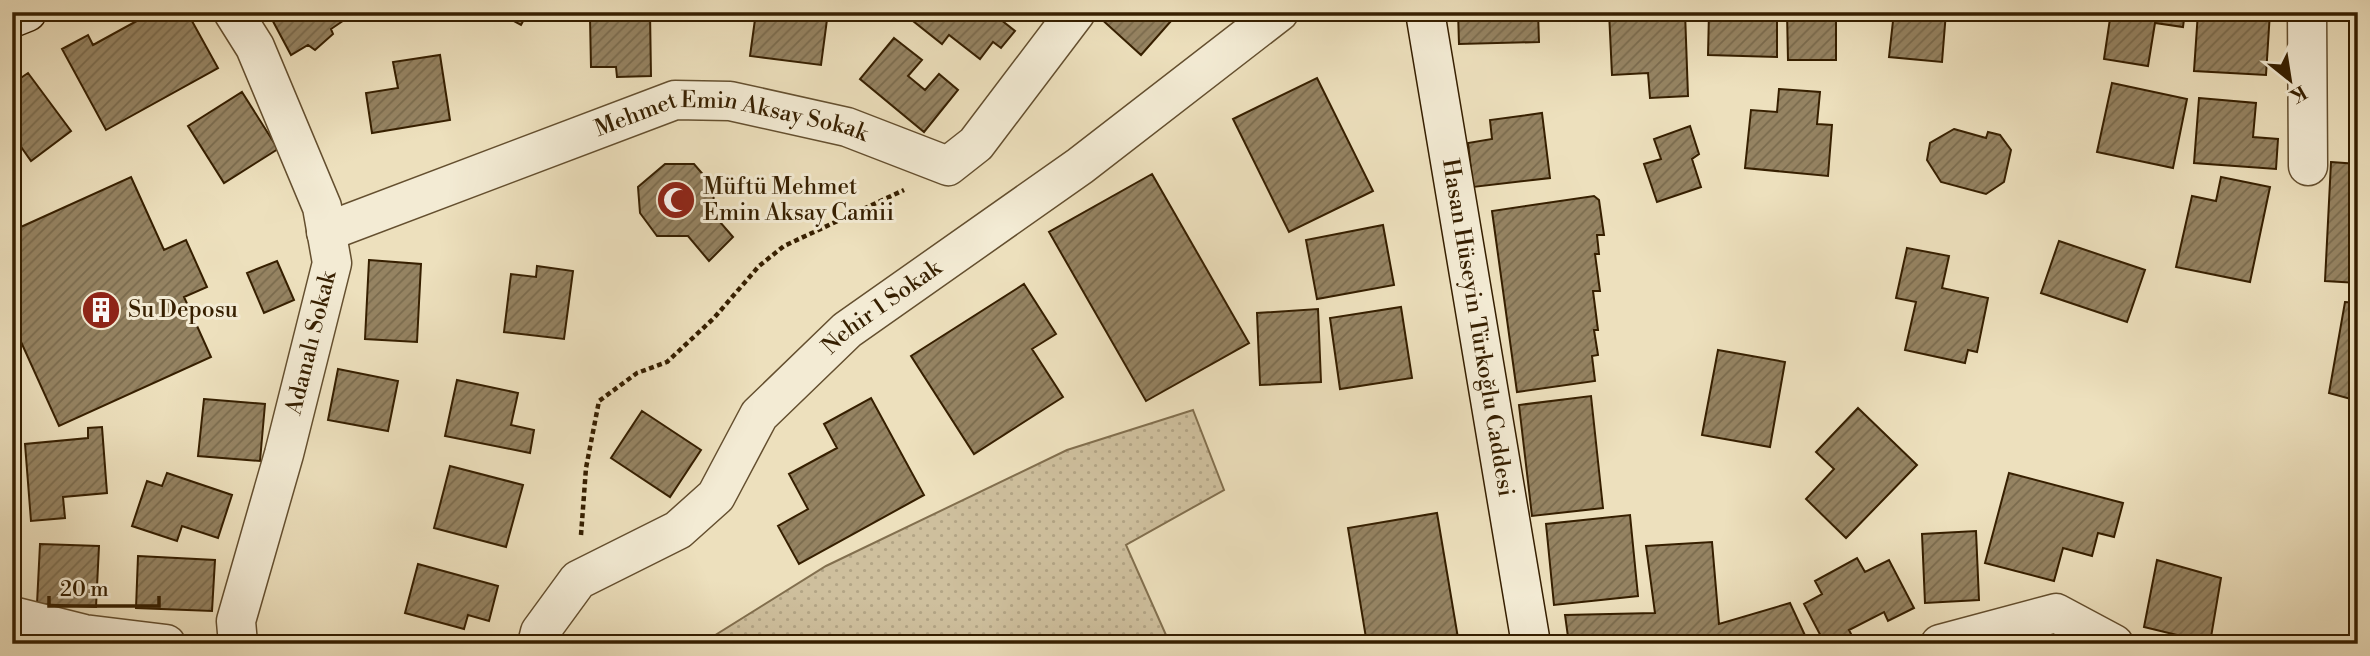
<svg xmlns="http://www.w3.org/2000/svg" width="2370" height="656" viewBox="0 0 2370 656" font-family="'Libre Bodoni',serif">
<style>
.grass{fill:url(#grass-dots);stroke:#826f4e;stroke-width:2}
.building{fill:url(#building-hatch);stroke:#361f00;stroke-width:2}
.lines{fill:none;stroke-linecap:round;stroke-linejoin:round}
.street-casing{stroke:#644f2f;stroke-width:41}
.secondary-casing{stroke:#361f00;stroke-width:41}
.path{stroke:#361f00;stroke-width:4.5;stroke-dasharray:5 3.5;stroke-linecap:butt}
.street{stroke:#f3ebd4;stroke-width:38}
.secondary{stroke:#f3ebd4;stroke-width:38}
.labels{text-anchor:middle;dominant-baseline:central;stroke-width:6;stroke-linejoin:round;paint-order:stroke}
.street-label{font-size:23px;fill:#361f00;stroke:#f3ebd4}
.poi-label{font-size:23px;fill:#361f00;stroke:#f3ebd4;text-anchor:start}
</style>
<defs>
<pattern id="grass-dots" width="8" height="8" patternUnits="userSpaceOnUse" patternTransform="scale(1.75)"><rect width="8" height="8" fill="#cebf9d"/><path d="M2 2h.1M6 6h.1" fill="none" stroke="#b2a485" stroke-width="1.8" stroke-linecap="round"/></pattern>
<pattern id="building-hatch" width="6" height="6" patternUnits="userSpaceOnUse" patternTransform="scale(1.75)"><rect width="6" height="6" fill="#958362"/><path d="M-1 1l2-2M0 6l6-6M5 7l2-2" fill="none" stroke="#7a6b4e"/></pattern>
</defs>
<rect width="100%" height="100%" fill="#ede0bd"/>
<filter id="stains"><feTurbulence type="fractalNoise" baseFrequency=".00286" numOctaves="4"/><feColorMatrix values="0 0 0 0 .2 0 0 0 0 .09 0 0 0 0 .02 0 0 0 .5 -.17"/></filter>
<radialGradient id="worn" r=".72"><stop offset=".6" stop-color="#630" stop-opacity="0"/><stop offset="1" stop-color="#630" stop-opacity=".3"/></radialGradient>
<path class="grass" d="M1193 410 1224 490 1126 545 1170 644H701L826 566 1067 450Z"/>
<path class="building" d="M153 12H187L218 68 106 130 62 49 88 35 93 45Z
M268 12H356L331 29 333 34 315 50 308 45 291 55Z
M497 12H528L521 25Z
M602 12H650L651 76 617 77 616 67H591L590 18H602Z
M756 12H828L821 65 750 56Z
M919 12H991L1015 31 1001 48 993 42 980 59 949 35 942 44 913 21Z
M1103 12H1179L1141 55 1099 17Z
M1458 12H1538L1539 42 1459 44Z
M1609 12H1685L1688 96 1650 98 1648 73 1612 75Z
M1709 12H1777V57L1708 55Z
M1787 12H1867V18L1836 19V60H1788Z
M1894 12H1946L1942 62 1889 57Z
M2111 12H2185L2183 27 2155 23 2148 66 2104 59Z
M2198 12H2270L2266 75 2194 71Z
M894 38 922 60 908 76 925 90 939 74 958 90 924 132 860 79Z
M440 55 450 120 372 133 366 93 398 88 393 62Z
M28 73 71 131 31 161 12 134V84Z
M1317 78 1373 191 1289 232 1233 119Z
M2112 83 2187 99 2173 168 2097 152Z
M1779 89 1820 92 1817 124 1832 125 1828 176 1745 168 1751 110 1777 112Z
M242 92 278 149 224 183 188 126Z
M2199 98 2256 103 2253 137 2278 139 2276 169 2194 163Z
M1542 113 1550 178 1473 187 1468 143 1492 139 1490 120Z
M1690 126 1699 154 1692 159 1701 187 1657 202 1644 164 1661 159 1654 139Z
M1954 129 1986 138 1988 132 2000 135 2011 150 2004 182 1986 194 1941 182 1927 160 1930 143Z
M2331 162 2358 164V283L2325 281Z
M665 164H694L714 187 713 214 733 237 709 261 688 236H657L640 213 638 187Z
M1152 174 1249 343 1146 401 1049 232Z
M131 177 164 250 186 240 207 287 184 297 211 357 59 426 12 322V231Z
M2221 177 2270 187 2250 282 2176 267 2192 196 2216 201Z
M1594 196 1599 200 1604 235H1597L1599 254H1595L1600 291H1593L1598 330H1594L1598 355 1592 356 1595 381 1517 392 1492 211Z
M1383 225 1394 285 1317 299 1306 240Z
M2059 241 2145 270 2127 322 2041 293Z
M1907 248 1949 256 1942 288 1988 298 1977 352 1968 350 1965 363 1905 350 1916 302 1896 298Z
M369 260 421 264 417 342 365 339Z
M277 261 294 300 264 313 247 273Z
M537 266 573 271 564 339 504 332 511 274 536 277Z
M1024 284 1056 334 1032 349 1063 397 974 454 911 356Z
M2345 302 2358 303V401L2329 393Z
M1401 307 1412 378 1340 389 1330 318Z
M1318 309 1321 382 1260 385 1257 313Z
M1718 350 1785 362 1770 447 1702 435Z
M338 369 398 381 388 431 328 420Z
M457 380 518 393 511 425 534 430 530 453 445 436Z
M1591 396 1603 508 1532 516 1519 405Z
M871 398 924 495 799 564 778 526 808 509 789 474 837 448 824 424Z
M204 399 265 404 260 461 198 456Z
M1858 408 1917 465 1846 538 1806 499 1834 469 1816 452Z
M642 411 701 450 670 497 611 458Z
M102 427 107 493 63 497 65 518 31 521 25 444 88 438V428Z
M450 466 523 485 506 547 434 528Z
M167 473 232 495 218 538 182 526 177 541 132 526 147 481 162 486Z
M2009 473 2123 503 2114 537 2098 533 2092 556 2063 548 2054 581 1985 563Z
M1437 513 1459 644H1367L1348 528Z
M1630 515 1638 596 1554 605 1546 524Z
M1976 531 1979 600 1925 603 1922 534Z
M1712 542 1719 624 1790 603 1809 644H1569L1565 615 1655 613 1646 546Z
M40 544 99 546 96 607 37 604Z
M138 556 215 560 212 611 136 608Z
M1857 558 1865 572 1889 560 1914 608 1888 621 1884 612 1849 630 1856 644H1825L1804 604 1822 594 1815 581Z
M2157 560 2221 578 2210 643 2144 627Z
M418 564 498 586 489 621 468 615 464 629 405 613Z"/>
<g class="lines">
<g class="street-casing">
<g id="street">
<path d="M233 12 255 47 322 207 332 263 284 454 236 621 238 644"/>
<path d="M2307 12 2308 166"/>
<path id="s1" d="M326 232 675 100 730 101 847 127 948 166 976 144 1076 12"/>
<path d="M12 616 84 634 166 644"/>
<path id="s2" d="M537 644 540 632 578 580 678 530 716 496 759 415 847 330 1080 166 1279 12"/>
<path d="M1940 644 2056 613 2114 644"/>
</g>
</g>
<g class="secondary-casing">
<g id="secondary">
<path id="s3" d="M1425 12 1531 644"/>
<path d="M12 18 27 12"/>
</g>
</g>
<path class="path" d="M581 535 586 468 599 401 637 373 667 362 714 318 759 266 784 246 904 190"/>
<use href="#street" class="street"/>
<use href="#secondary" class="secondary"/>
</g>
<defs>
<g id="mosque-disc" transform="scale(2.0125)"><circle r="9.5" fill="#8f2418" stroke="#f3ebd4"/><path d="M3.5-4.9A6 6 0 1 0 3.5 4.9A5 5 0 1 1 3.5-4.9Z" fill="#fff"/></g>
<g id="building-disc" transform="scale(2.0125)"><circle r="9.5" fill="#8f2418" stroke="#f3ebd4"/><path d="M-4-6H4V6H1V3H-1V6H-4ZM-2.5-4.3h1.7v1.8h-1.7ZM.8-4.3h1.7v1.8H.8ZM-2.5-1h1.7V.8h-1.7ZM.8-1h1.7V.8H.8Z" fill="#fff"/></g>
</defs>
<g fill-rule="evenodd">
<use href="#mosque-disc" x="676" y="200"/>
<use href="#building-disc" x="101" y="310"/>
</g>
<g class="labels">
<g class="street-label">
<text stroke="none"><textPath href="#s1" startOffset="429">Mehmet Emin Aksay Sokak</textPath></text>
<text stroke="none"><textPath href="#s2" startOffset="495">Nehir 1 Sokak</textPath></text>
<text stroke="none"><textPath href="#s3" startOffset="320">Hasan Hüseyin Türkoğlu Caddesi</textPath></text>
<text transform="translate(311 343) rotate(-76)">Adanalı Sokak</text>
</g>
<g class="poi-label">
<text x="703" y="187">Müftü Mehmet<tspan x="703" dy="26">Emin Aksay Camii</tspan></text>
<text x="128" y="310">Su Deposu</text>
</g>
</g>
<rect width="2370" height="656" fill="none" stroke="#ede0bd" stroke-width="42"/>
<rect x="14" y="14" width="2342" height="628" fill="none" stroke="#361f00" stroke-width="3.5"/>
<rect x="21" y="21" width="2328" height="614" fill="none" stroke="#361f00" stroke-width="2"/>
<g transform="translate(2290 80) rotate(150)" stroke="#f3ebd4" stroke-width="5" paint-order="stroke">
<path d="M0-5L12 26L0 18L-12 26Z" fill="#361f00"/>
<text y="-10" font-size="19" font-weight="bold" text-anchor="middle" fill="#361f00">K</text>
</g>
<path d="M49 596v10h110v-10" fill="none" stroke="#361f00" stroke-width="3.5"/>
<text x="60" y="596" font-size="21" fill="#361f00" stroke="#f3ebd4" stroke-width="5" paint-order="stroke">20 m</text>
<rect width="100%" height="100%" filter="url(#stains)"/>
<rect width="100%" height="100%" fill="url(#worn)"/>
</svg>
